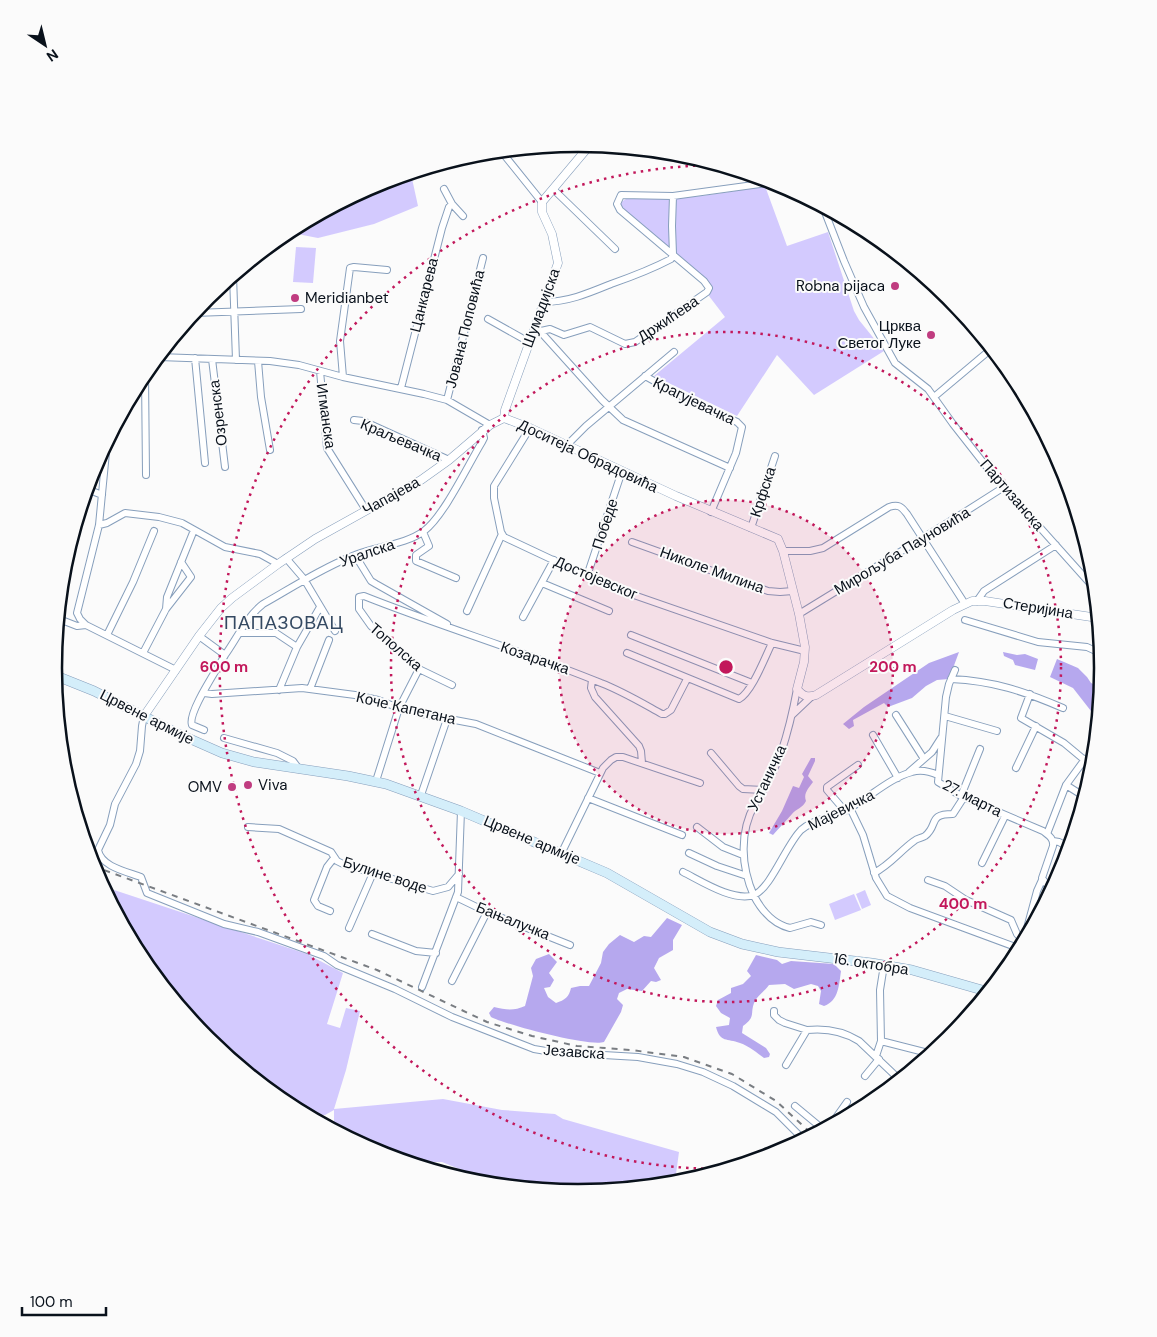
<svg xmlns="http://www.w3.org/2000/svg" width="1157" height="1337" viewBox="0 0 1157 1337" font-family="'DM Sans',sans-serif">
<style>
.green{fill:#d3cafe}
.forest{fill:#b6a8ee}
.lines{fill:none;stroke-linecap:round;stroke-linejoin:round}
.minor-casing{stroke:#879fbc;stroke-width:8}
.tertiary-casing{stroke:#879fbc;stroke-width:9}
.secondary-casing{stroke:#879fbc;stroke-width:10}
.minor{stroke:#fff;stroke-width:6}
.tertiary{stroke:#fff;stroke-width:8}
.secondary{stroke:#d4eefa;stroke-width:9}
.rail{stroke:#797d82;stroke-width:2;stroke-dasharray:6 6;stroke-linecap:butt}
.ring{fill:none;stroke:#c2185b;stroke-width:2.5;stroke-dasharray:2.5 5}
.poi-dot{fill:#c03c80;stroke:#fbfbfb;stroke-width:2}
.labels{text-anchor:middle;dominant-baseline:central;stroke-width:4;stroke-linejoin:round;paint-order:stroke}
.poi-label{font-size:15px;fill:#09111b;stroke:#fbfbfb;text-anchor:end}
.street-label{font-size:15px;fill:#09111b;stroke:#fbfbfb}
.quarter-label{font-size:18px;letter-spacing:1px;fill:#344962;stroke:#fbfbfb}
.rim{fill:none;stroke:#09111b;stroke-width:2.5}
.centre{fill:#c2185b;stroke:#fbfbfb;stroke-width:2.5}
.ring-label{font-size:15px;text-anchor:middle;font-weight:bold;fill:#c2185b;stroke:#fbfbfb;stroke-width:4;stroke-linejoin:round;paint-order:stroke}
</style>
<rect width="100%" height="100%" fill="#fbfbfb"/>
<path class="green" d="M411 174 418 206 374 224 318 238 287 232 378 184Z
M765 186 787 246 828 232 854 311 859 320 884 351 814 395 777 355 737 416 654 376 725 317 709 296 712 288 705 278 629 218 621 206V203C630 192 653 198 666 198 699 198 732 191 765 186Z
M296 247 316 248 313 283 293 282Z
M102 886 307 954 343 973 327 1024 340 1028 346 1008 360 1011 346 1070 334 1109 443 1099 502 1110 555 1114 563 1119 679 1152 676 1174 695 1179 681 1183 578 1193 499 1185 442 1162H407L377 1153 334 1130V1110L325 1115 309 1116 287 1105 207 1039 142 960Z
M865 890 871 905 862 909 856 894Z
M854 894 861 910 835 920 829 904Z"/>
<path class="forest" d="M959 652 949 679 937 680 926 686 912 698 888 707 884 703 853 720 854 726 849 729 843 724 864 707 929 663Z
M1003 652 1017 655 1025 654 1038 659 1035 670 1015 665 1013 660 1004 656Z
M1057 659 1078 668 1087 677 1091 683 1097 686 1101 692 1098 720 1073 688 1050 677Z
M811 758H815V761L808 776 813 782C809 788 803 793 806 801 803 808 796 809 792 814 786 821 779 828 773 835L769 833 782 811 793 786 799 788 804 777 802 774Z
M667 918 682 925 673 940V950L659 958 654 968 661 980 656 982 651 981 642 991 627 989 619 993 617 999 623 1005 621 1012 604 1042C589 1047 507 1025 491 1017L489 1013 494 1007C506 1010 514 1011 525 1006L533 976 531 968 536 959 549 954 557 962 549 973 554 980 550 987 544 988 548 997 556 1003C565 1000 569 997 571 988L580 986H589L601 963 603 952 609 944 620 935 634 942 644 936 651 937Z
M756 955 777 960 782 964 791 961 834 964 841 971C839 984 839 1001 824 1006L819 1004 821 991 818 986 811 984 794 989 785 984 769 985C765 991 758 995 755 1001 749 1013 757 1016 743 1026L742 1033 766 1048 770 1054 769 1057 764 1058C757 1053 749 1046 740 1043 727 1038 720 1043 716 1027L729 1025 730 1018 721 1013 716 1006 718 1000 731 993V988L743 984 751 976 747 971Z"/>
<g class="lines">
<g class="minor-casing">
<path id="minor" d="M582 144 587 148H620
M501 151 542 202
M444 189 452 204 463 216
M553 189 615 249
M823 207 844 261 864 307 895 363 928 389 953 424 993 475 1095 589
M233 276 236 360
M544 302C568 302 589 293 611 284 631 277 652 269 671 259L673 254 672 226 673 196
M194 313 301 309
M488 319 529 342
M538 329 602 400 623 420 730 468
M541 331 550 329 564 335 590 327 625 344 635 342 707 292 709 288 704 281 620 210 617 204 621 195 673 196 775 182
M159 357 270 361 299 365 343 377 424 394 447 400 490 425
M195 358 205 463
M212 359 225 467
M258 361 261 397 270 450
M320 371 327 448 366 510
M145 374 146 475
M645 376 681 396 737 422 742 427 736 453 711 512
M343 377 340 341 350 268 354 267 387 270
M401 388 442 228 449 207 452 204
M934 397 990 350
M447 400 483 258
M354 420 363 421 449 460
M530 428 494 486V498L501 532 504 537 587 576 628 593 772 643 805 651
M107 442 99 525 77 613 80 619 86 625 176 670
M567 445 586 426 674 352
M87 489 102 495
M99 525 107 523 125 513 159 517 182 523 225 547 260 554 278 564
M751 528 775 456
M423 532 429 546 416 555V561L456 578
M632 542 768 591 780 592 793 591
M783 551H810L823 548 889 507C898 504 901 506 907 514L965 604
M355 555 371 581 376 584 447 624
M286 558 304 579 335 631
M587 576 622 471
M542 583 609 611
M977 601 984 591 1056 545
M166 609 167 597 194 530
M467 611 502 534
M799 614 957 517 1004 487
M523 617 554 560
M59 619 77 626 86 625
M965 620 1038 642 1087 647 1102 654
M240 633H276L297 647
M107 635 133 582 154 531
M631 635 752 683
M199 636 225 655C237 638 247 616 263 604 293 587 322 568 355 555 376 546 405 545 424 531 444 516 468 465 482 442L484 438 482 430
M143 653 166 609 191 577 181 562
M627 653 739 699C752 692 765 657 772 643
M955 670 949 684 946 697 938 782 961 796 1043 831C1048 835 1054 838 1053 846L1042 878 1047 885 1054 888
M951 679C994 681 1023 691 1063 708
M592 680 591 688 595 697 639 746 641 751 642 763
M452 685 419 669 371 626 359 609V597L364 596C442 627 523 651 601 683 622 691 642 703 662 714H665L671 710 687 679
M310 689 329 640
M797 689C793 711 788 732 781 753 775 771 764 786 755 804 739 832 741 867 754 896 762 911 773 924 790 928L811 922 821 925
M279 690 297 647 320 607
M204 693 212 694 302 688 355 695 378 700 399 708 423 714 476 724 600 773
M1030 694 1021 718 1064 743 1093 767
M792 715 811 697
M896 715 924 759
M144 716 142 726 140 751 136 764 115 804 110 825 98 850C101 867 128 872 141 877L147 893 224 924 258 932 324 956 337 965 395 989 452 1017 534 1049 552 1052 638 1057 677 1064 703 1072 733 1086 776 1112 804 1140
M945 716 997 731
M204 730 192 725C187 713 218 668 225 655
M873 735 898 778
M224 738 277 753 293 761 299 769
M711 753 739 786 743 789 763 790
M1016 768 1036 726
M909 772 932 752 941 738
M376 781 399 708 419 669
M1066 785 1085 797
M421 795 447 719
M961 796 980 749
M588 798 682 835
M850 808 863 835 876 878 887 896 910 908 1021 949
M845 811 827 790V787L858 765
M248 827 279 829 331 852 337 861 345 865 433 891 448 887 459 874
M697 827 723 847 743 855
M1047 834 1066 785 1085 759
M1053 841 1059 842 1070 848
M562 852 603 768 611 760 616 757H623L700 783
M689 853 717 866 747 876
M982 863 1005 816
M683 872C701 881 733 902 754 895 771 888 786 845 801 830 813 819 831 818 846 810 867 800 889 778 912 772 921 769 929 771 938 775
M874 873C890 865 900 851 914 841 917 838 922 838 925 836 939 825 927 814 953 814L964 797
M928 880 945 886 966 900 1011 920 1017 934 1023 941
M456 897 487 912 570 945
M330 911 318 906 314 900 327 867 334 858
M349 928 373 873
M372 934 416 951 436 953
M1023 943 1037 891 1042 880
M452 981 487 912
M422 987 458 892 461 811
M774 1011V1015L779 1020 785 1023 807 1030
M881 1041 932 1054
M876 1056 881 1041 880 990 884 965
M786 1065 807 1030C826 1028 843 1031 859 1041L900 1080
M865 1076 879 1059
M795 1106 824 1130
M830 1126 847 1102"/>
</g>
<g class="tertiary-casing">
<path id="tertiary" d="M939 289 1017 381
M504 418 505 410 558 263 552 234 542 212V202L590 145
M144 716 199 636 221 608 232 598 278 564 315 539 421 480 449 460 490 425 504 418 530 428 676 496 778 539 783 551 799 614 805 647 804 662 797 689C803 696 807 698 816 695L953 610 972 601H985L1098 618"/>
</g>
<g class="secondary-casing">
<path id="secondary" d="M54 675 94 691 179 734 222 753 254 762 348 776 386 784 461 811 607 873 710 932 742 944 778 952 872 963 912 970 989 992"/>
</g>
<use href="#minor" class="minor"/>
<use href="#tertiary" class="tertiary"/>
<use href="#secondary" class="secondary"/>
<path class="rail" d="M93 866 377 970 487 1022 532 1036 577 1046 631 1050 684 1057 732 1074 776 1101 813 1135"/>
</g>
<circle cx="726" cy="667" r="167" fill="#c2185b" fill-opacity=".12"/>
<g class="ring">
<circle cx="726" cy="667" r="167"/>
<circle cx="726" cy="667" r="335"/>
<path d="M726 1169A502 502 0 0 1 717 165"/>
</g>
<g class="poi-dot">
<circle cx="895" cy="286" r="5"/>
<circle cx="295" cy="298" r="5"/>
<circle cx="931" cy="335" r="5"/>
<circle cx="248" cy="785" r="5"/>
<circle cx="232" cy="787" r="5"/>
</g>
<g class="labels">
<g class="poi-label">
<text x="885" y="286">Robna pijaca</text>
<text x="305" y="298" text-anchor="start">Meridianbet</text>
<text x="921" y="326">Црква<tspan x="921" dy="17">Светог Луке</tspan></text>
<text x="258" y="785" text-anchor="start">Viva</text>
<text x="222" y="787">OMV</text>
</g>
<g class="street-label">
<text transform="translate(424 295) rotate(-76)">Цанкарева</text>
<text transform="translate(541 308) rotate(-70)">Шумадијска</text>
<text transform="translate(668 319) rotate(-34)">Држићева</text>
<text transform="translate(465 329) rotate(-76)">Јована Поповића</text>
<text transform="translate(694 401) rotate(26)">Крагујевачка</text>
<text transform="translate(218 413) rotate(-97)">Озренска</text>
<text transform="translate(326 416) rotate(82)">Игманска</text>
<text transform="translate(401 440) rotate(23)">Краљевачка</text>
<text transform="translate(588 456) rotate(25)">Доситеја Обрадовића</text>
<text transform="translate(763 492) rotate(-72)">Крфска</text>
<text transform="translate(1012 495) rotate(49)">Партизанска</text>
<text transform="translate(391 496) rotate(-29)">Чапајева</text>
<text transform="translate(605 524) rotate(-72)">Победе</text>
<text transform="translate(902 551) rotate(-31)">Мирољуба Пауновића</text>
<text transform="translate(367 553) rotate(-19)">Уралска</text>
<text transform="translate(712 570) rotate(20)">Николе Милина</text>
<text transform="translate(596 578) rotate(23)">Достојевског</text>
<text transform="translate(1038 608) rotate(9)">Стеријина</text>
<text transform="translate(396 647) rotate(41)">Тополска</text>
<text transform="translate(535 658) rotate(19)">Козарачка</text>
<text transform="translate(406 708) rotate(13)">Коче Капетана</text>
<text transform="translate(147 717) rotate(27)">Црвене армије</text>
<text transform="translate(767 778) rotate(-65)">Устаничка</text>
<text transform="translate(972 798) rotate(27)">27. марта</text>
<text transform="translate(841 810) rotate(-27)">Мајевичка</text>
<text transform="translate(532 840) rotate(23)">Црвене армије</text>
<text transform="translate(385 875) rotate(18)">Булине воде</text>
<text transform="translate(513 921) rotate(22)">Бањалучка</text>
<text transform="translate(871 964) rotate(9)">16. октобра</text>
<text transform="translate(574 1052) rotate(4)">Језавска</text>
</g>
<g class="quarter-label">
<text x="284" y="623">ПАПАЗОВАЦ</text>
</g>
</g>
<path d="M0 0H1157V1337H0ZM62 668a516 516 0 1 1 1032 0a516 516 0 1 1-1032 0Z" fill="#fbfbfb" fill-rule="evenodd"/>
<path class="rim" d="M62 668a516 516 0 1 1 1032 0a516 516 0 1 1-1032 0Z"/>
<circle cx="726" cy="667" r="8" class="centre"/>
<g class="ring-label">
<text x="224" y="672">600 m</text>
<text x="893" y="672">200 m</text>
<text x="963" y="909">400 m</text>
</g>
<g transform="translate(45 45) rotate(145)" stroke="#fbfbfb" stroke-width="4" paint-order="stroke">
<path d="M0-4L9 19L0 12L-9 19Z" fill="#09111b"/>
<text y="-8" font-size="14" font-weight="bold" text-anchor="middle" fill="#09111b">N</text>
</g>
<path d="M22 1307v8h84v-8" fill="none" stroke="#09111b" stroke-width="2.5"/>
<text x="30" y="1307" font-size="15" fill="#09111b" stroke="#fbfbfb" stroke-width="4" paint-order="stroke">100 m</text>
</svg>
